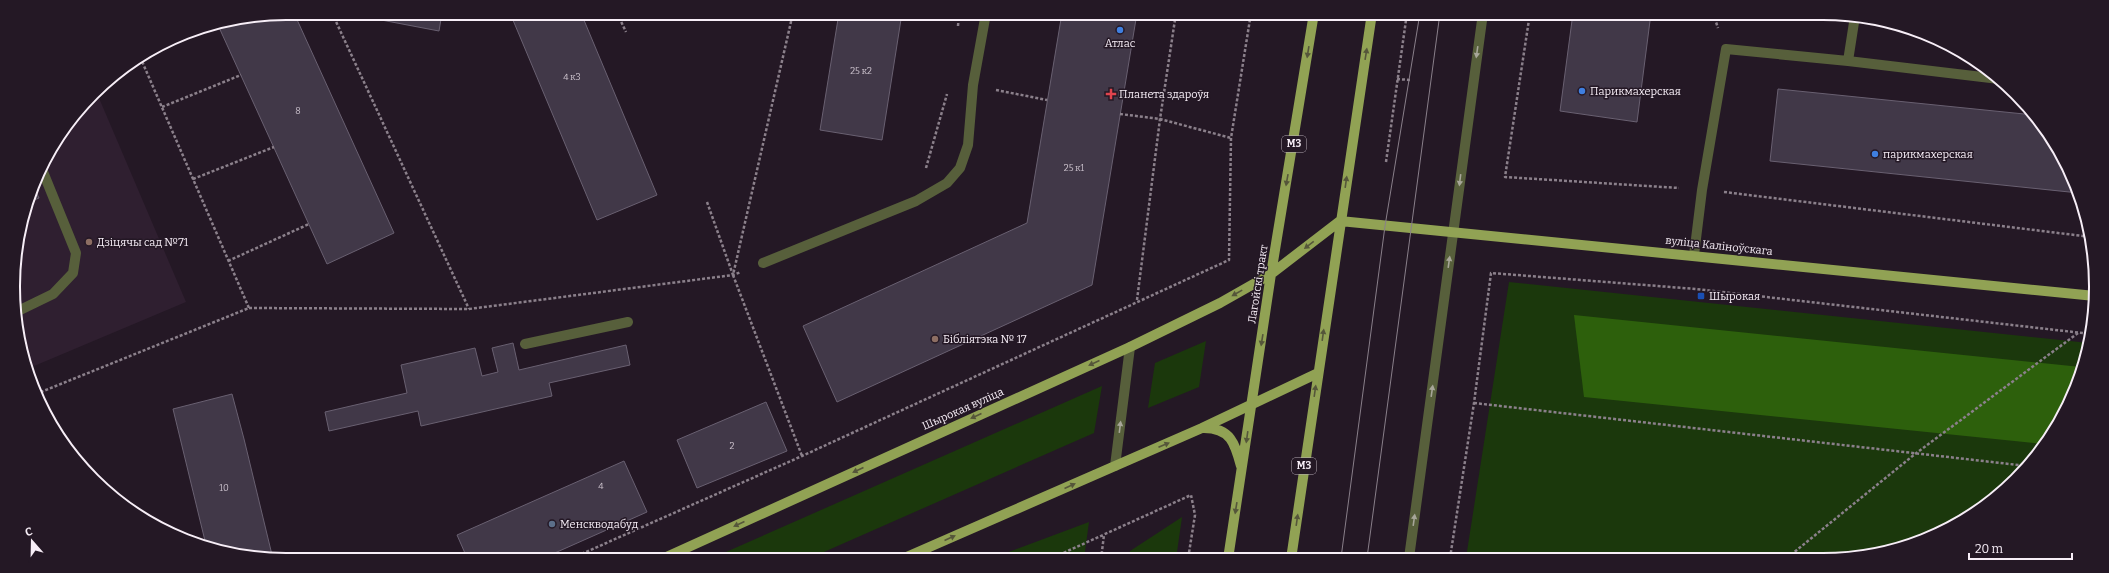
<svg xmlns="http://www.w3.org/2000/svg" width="2109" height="573" viewBox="0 0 2109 573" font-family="Bitter,serif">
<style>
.built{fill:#2f1f30}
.green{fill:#1b380c}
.forest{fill:#2d600c}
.building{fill:#413848;stroke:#696071}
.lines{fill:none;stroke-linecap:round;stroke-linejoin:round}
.path{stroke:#8b808b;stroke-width:2.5;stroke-dasharray:3 2;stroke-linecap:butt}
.minor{stroke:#575f3b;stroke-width:10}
.major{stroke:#91a254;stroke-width:10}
.tram{stroke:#897f8a;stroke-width:1}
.oneway{fill:#55563a}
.oneway2{fill:#a7a699}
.shop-dot{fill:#3f7fe0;stroke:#241825;stroke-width:1.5}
.health-dot{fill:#e0444e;stroke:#241825;stroke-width:1.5}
.education-dot{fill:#8d6e63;stroke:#241825;stroke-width:1.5}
.transit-dot{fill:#1a4fb4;stroke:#241825;stroke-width:1.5}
.service-dot{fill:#5c6f8a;stroke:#241825;stroke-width:1.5}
.labels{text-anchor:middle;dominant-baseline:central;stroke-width:3;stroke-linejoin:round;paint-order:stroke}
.number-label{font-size:9px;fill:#cac0cb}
.shield{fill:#241825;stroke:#b8aeb8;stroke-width:1}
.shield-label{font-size:10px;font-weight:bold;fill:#f7eef7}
.poi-label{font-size:11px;fill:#f7eef7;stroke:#241825;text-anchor:start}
.street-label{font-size:11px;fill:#f7eef7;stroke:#241825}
.rim{fill:none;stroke:#f7eef7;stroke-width:2}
</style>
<rect width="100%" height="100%" fill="#241825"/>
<path class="built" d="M96 91 186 302 27 369 22 358 14 268 22 215 41 165 69 120Z"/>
<path class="green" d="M1509 282 2089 343 2059 423 2016 480 1943 532 1858 558H1466Z
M1206 341 1199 387 1148 408 1155 363Z
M1102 386 1094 433 808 559H710Z
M1182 517 1176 559H1129L1130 551Z
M1089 522 1084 559H990Z"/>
<path class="forest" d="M1574 315 2081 367 2059 423 2043 444 1584 397Z"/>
<path class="building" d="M294 13 394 233 327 264 217 23 233 18Z
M355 13H442L439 31 355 15Z
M510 13H581L657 195 597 220Z
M839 13H902L882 140 820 130Z
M1062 13H1137L1092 285 837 402 803 326 1027 223Z
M1573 13H1651L1637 122 1560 111Z
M1778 89 2034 115 2050 134 2075 182 2079 193 1770 161Z
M33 186 39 198 27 203Z
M513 343 519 370 626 345 630 365 549 383 552 396 421 426 418 411 329 431 325 412 407 393 401 365 475 348 482 376 498 372 492 348Z
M232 394 244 439 273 559 233 555 206 545 173 409Z
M766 402 787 451 697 488 677 440Z
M624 461 647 512 539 560H468L457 535Z
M405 553 408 560H388Z"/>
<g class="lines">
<path class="path" d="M332 13 469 309
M617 13 626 32
M1530 13 1505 177 1679 188
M1713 13 1718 28
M958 26 959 13
M1397 79 1410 80
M996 90 1047 100
M162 107 241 75
M1120 114 1160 119 1231 138
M1386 162 1407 13
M926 168 947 94
M193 179 274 147
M1724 192 2091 237
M707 202 733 275 793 13
M228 261 309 224
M733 275 802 456
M1137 300 1160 119 1176 13
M249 308 469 309 733 275 741 272
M36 394 249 308 141 59
M1474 403 2027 466
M1450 558 1474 403 1491 273 1696 289 2091 334
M1787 558 1915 454 2078 333
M1050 559 1191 495 1195 515 1188 559
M1101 559 1104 535
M568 560 802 456 1229 260 1231 138 1251 13"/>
<path class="minor" d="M1848 61 1855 16
M1694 255 1702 190 1726 49 1848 61 1999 79
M763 263 916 201 947 183 960 168 968 145 973 85 986 13
M18 311 53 294 73 273 76 253 41 167
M525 344 628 322
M1115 466 1130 347
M1409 558 1483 13"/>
<path class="major" d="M1340 221 2095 296
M1204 428C1231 428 1235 444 1241 466
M662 559 1130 347 1220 303 1271 274 1340 221
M902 559 1202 428 1318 373
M1228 559 1271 274 1314 13
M1291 559 1372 13"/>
<path class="tram" d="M1341 558 1385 226 1420 13
M1367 558 1440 13"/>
</g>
<defs><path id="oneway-solid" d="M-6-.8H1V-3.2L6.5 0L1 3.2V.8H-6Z"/></defs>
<g class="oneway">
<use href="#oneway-solid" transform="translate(1308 52) rotate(99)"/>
<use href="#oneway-solid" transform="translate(1366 54) rotate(-81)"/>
<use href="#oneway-solid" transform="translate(1287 180) rotate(100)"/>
<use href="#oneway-solid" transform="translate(1346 182) rotate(-82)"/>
<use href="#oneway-solid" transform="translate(1309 245) rotate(142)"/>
<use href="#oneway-solid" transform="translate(1237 293) rotate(151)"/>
<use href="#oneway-solid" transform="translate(1323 335) rotate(-82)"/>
<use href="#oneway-solid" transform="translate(1262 340) rotate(99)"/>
<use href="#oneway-solid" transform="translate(1094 363) rotate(156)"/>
<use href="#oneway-solid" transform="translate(1315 391) rotate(-82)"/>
<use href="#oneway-solid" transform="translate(976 416) rotate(156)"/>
<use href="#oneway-solid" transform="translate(1247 437) rotate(98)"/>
<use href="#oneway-solid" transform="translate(1164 445) rotate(-23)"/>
<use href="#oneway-solid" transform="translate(858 470) rotate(156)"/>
<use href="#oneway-solid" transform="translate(1070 486) rotate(-24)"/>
<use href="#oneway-solid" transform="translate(1236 508) rotate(99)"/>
<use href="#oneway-solid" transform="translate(1297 520) rotate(-82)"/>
<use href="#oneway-solid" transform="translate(739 524) rotate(156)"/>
<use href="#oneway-solid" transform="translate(950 538) rotate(-24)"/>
</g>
<g class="oneway2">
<use href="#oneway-solid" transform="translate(1477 52) rotate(98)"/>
<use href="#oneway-solid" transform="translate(1460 180) rotate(97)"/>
<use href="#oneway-solid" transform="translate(1449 262) rotate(-82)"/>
<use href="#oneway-solid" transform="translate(1432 391) rotate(-82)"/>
<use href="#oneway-solid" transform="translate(1120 427) rotate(-83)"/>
<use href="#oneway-solid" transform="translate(1414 520) rotate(-82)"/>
</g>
<g class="shop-dot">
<circle cx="1120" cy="30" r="4"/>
<circle cx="1582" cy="91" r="4"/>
<circle cx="1875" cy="154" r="4"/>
</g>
<path class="health-dot" d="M1109 88h4v4h4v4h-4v4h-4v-4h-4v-4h4z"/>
<g class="education-dot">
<circle cx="89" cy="242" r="4"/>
<circle cx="935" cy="339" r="4"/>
</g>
<rect class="transit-dot" x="1697" y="292" width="8" height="8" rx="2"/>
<circle class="service-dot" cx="552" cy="524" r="4"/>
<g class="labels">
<g class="number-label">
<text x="861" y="71">25 к2</text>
<text x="572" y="77">4 к3</text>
<text x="298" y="111">8</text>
<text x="1074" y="168">25 к1</text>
<text x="732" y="446">2</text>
<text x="601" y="486">4</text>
<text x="224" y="488">10</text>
</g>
<g class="shield">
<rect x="1282" y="136" width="24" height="16" rx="3"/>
<rect x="1292" y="458" width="24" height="16" rx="3"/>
</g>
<g class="shield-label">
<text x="1294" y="144">М3</text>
<text x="1304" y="466">М3</text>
</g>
<g class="poi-label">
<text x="1120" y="43" text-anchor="middle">Атлас</text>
<text x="1590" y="91">Парикмахерская</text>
<text x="1119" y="94">Планета здароўя</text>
<text x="1883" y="154">парикмахерская</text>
<text x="97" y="242">Дзіцячы сад №71</text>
<text x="1709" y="296">Шырокая</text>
<text x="943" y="339">Бібліятэка № 17</text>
<text x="560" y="524">Менскводабуд</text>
</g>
<g class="street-label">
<text transform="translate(1719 246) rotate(6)">вуліца Каліноўскага</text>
<text transform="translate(1258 284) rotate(-81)">Лагойскі тракт</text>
<text transform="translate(963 409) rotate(-24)">Шырокая вуліца</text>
</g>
</g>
<path d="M0 0H2109V573H0ZM286 20H1823A266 266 0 0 1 2089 286V287A266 266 0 0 1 1823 553H286A266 266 0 0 1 20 287V286A266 266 0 0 1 286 20Z" fill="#241825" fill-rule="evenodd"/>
<path class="rim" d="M286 20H1823A266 266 0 0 1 2089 286V287A266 266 0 0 1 1823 553H286A266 266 0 0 1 20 287V286A266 266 0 0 1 286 20Z"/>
<g transform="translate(32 541) rotate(340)" stroke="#241825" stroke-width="3" paint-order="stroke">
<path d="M0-3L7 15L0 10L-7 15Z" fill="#f7eef7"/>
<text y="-6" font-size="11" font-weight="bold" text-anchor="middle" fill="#f7eef7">С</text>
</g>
<path d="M1969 553v6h103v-6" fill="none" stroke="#f7eef7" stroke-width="2"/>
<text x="1975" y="553" font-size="12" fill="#f7eef7" stroke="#241825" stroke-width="3" paint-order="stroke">20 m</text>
</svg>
